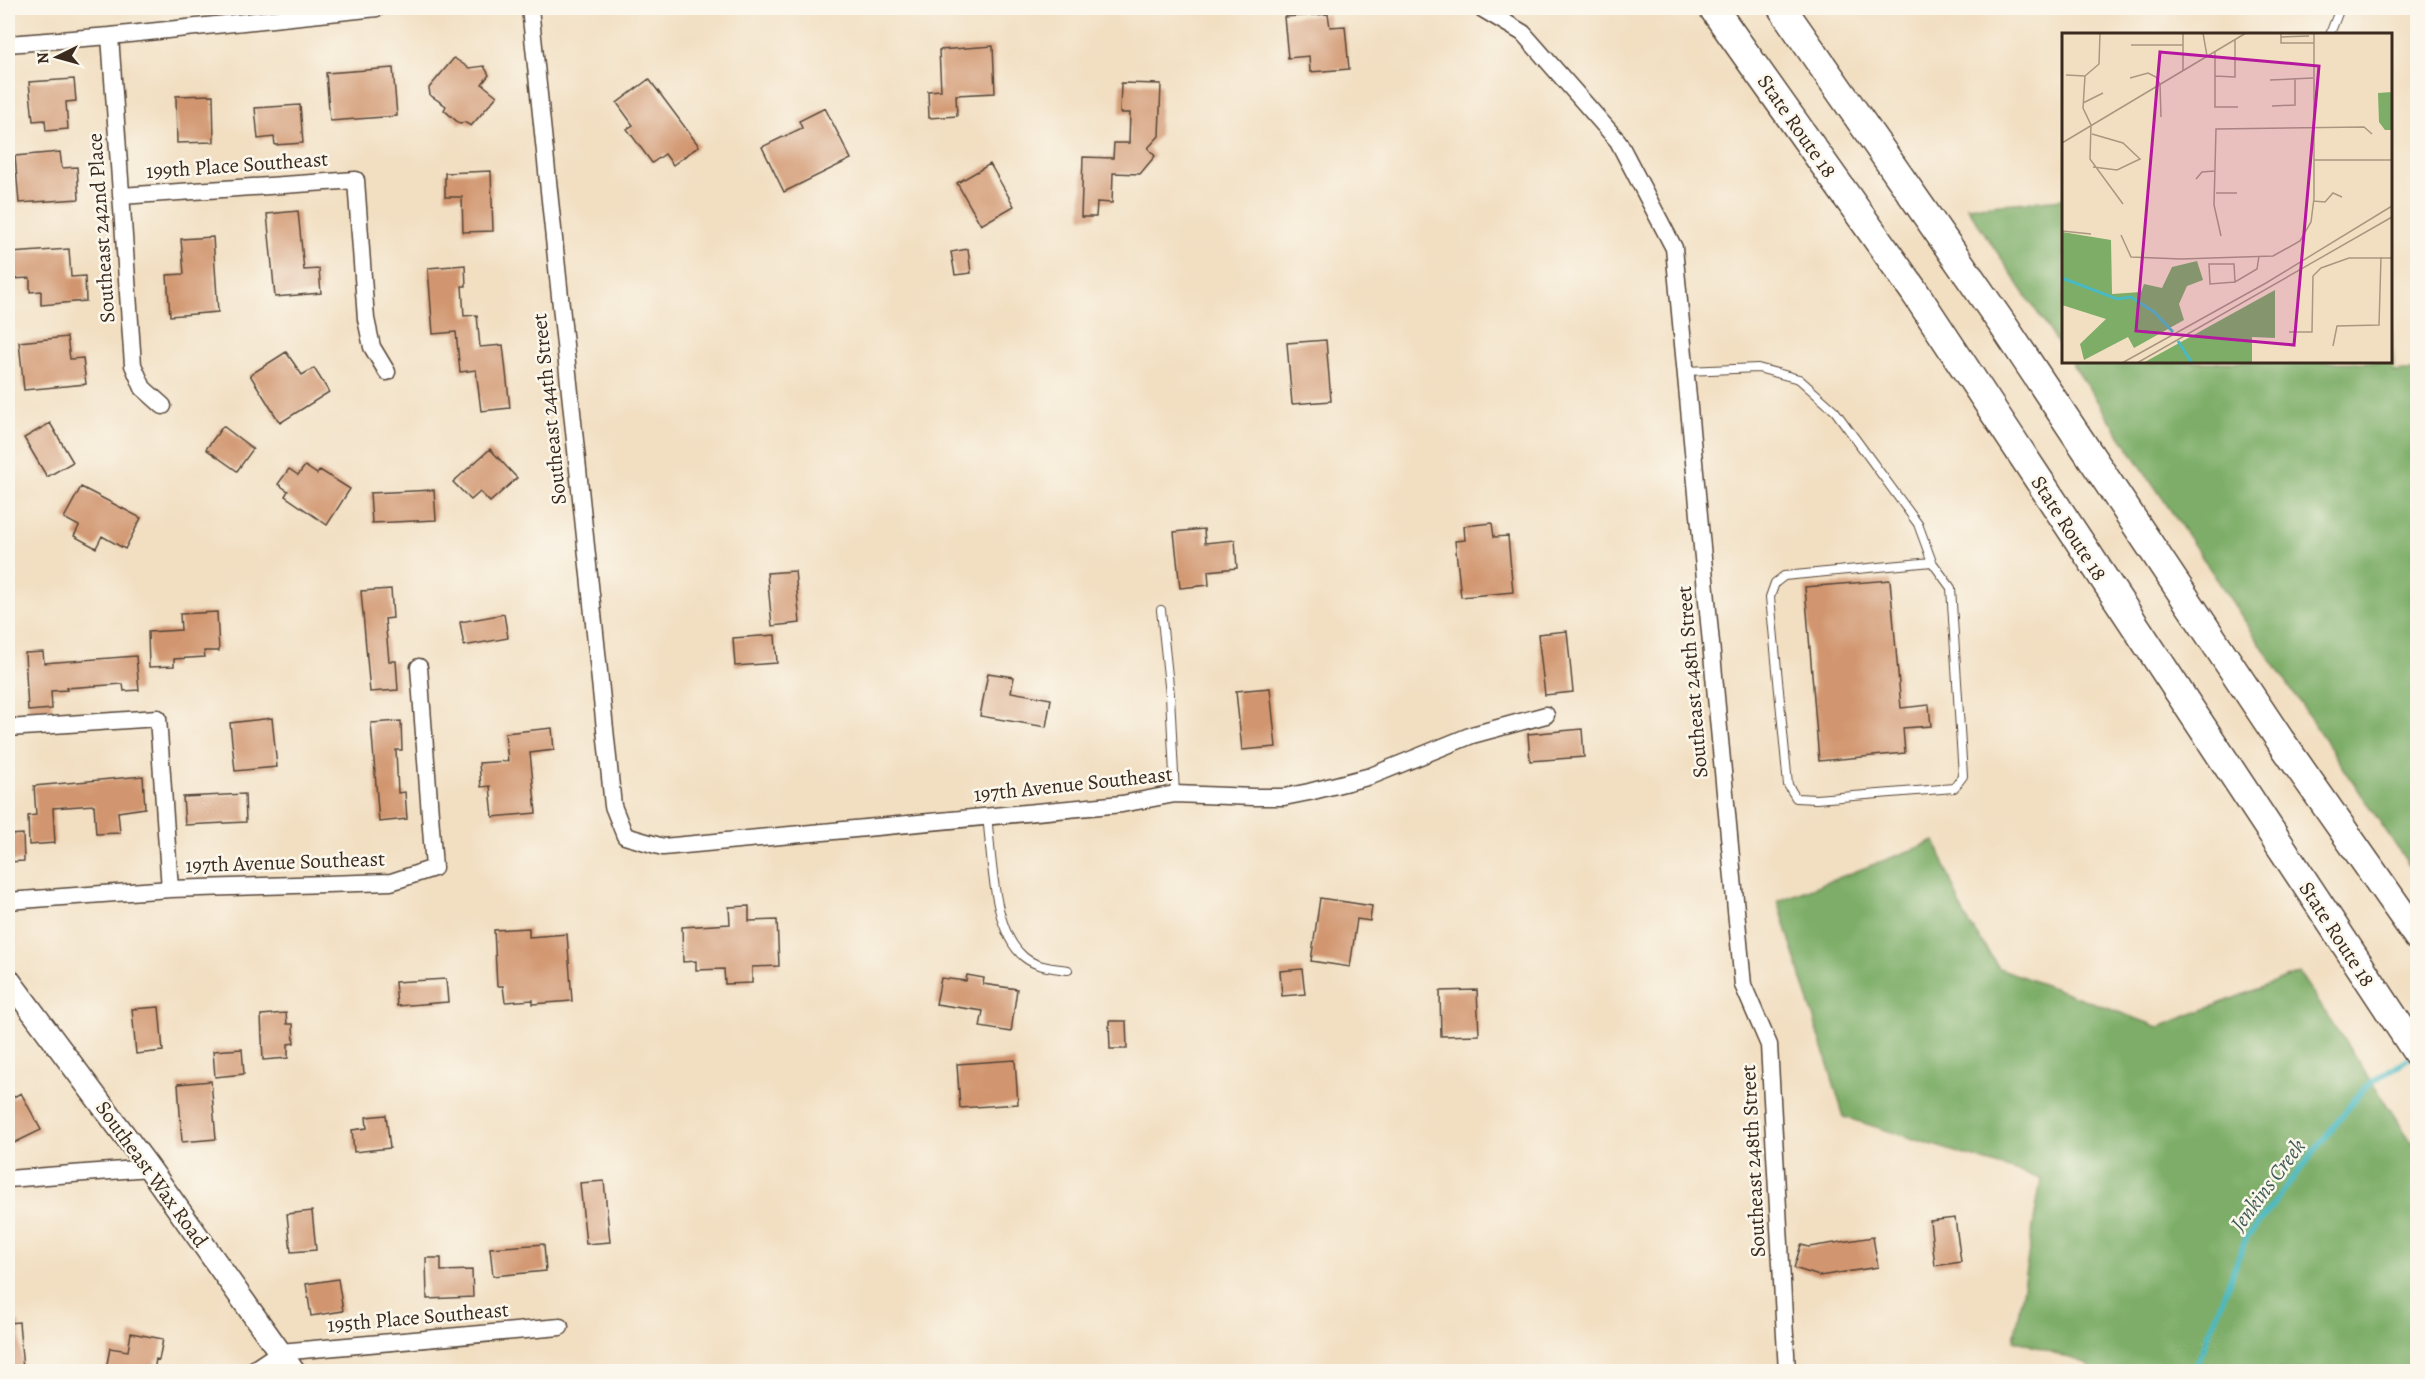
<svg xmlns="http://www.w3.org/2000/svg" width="2425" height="1379" viewBox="0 0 2425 1379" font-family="Alegreya,serif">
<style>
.forest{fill:#7dad67;stroke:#5c6c42;stroke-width:1.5}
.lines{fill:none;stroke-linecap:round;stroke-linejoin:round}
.stream{stroke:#4ab9c2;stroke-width:6}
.building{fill:#d19670}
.lane-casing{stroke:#564537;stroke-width:10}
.street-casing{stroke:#564537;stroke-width:19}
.secondary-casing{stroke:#564537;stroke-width:25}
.highway-casing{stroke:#564537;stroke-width:31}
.lane{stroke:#fff;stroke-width:8}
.street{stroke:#fff;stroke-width:16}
.secondary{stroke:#fff;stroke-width:22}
.highway{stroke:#fff;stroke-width:28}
.labels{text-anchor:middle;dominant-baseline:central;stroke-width:5;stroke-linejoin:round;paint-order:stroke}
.street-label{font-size:21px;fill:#3b2a1e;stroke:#fbf7ec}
.water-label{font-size:22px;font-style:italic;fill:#405c57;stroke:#fbf7ec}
.inset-river{fill:none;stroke:#4ab9c2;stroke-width:3}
.inset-road{fill:none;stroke:#a99780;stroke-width:1.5}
.view{fill:#b5179e;fill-opacity:0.15;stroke:#b5179e;stroke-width:3}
.inset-edge{fill:none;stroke:#3b2a1e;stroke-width:3}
</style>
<rect width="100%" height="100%" fill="#fbf7ec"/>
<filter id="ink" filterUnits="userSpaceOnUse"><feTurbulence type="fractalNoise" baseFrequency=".0167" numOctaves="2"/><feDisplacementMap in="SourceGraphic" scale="12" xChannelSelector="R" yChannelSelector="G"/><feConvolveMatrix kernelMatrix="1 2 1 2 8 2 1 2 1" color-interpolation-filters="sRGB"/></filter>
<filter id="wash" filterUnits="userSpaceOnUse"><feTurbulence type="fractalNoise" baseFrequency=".008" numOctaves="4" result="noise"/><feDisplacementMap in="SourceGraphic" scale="24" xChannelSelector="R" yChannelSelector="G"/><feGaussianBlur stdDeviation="1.35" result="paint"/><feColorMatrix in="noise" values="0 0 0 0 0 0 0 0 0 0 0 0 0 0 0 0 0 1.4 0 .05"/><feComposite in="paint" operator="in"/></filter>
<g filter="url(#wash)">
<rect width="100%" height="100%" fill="#f2dfc2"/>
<path class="forest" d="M2063 199H2064L2063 351 1967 207Z
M2391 327 2394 372 2417 370V877L2071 362H2390Z
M1935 841 1965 917 1999 968 2159 1027 2299 973 2417 1150V1371H2089L2088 1364 2014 1340 2041 1179 1844 1117 1778 901Z"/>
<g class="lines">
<path class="stream" d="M2191 1372 2197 1364 2246 1239 2363 1089 2410 1057"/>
</g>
<g id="blocks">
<path class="building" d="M1328 14 1330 27 1345 26 1349 69 1310 72 1309 56 1288 58 1284 17Z
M993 46 995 93 956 95 957 116 929 118 928 91 941 90 939 50Z
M454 58 469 68 484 66 489 75 482 84 497 96 471 126 464 122 460 124 444 110 446 106 430 95 429 88Z
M393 68 397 116 330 121 326 73Z
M74 79 76 101 66 102 68 129 46 131 45 120 33 121 29 82Z
M649 79 699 146 673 165 665 154 652 163 627 129 633 125 617 103Z
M1121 83 1161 84 1159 136 1148 148 1155 156 1140 174 1113 173 1112 203 1097 202 1096 217H1081L1083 157 1113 158 1114 143H1129L1130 113H1120Z
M213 95 214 142 177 143 176 96Z
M300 105 303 143 275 145 274 137 258 139 255 108Z
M825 108 851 159 784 192 762 147 802 128 799 121Z
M60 152 62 168 77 167 79 199 19 203 15 156Z
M990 164 1014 206 981 225 957 183Z
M491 171 493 231 463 232 462 197H445V173Z
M298 211 304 270 319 269 321 293 275 297 267 214Z
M213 237 218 312 170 316 167 275 184 274 181 239Z
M69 249 71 277 85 276 86 301 41 305V291L30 292V278L11 279 10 253Z
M968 249 971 273 955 275 951 252Z
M465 265 466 286H462L464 316 477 315 480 347 503 345 510 408 481 411 476 370 460 372 456 332 433 334 428 268Z
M67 337 70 359 83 358 86 384 24 390 19 342Z
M1326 340 1331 401 1292 404 1287 343Z
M286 352 302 375 314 368 329 392 280 423 250 375Z
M50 423 73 462 47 477 24 438Z
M223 426 253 449 237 471 206 449Z
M490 449 517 478 490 502 480 492 471 500 453 482Z
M305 466 317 474 320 470 350 489 327 525 285 496 288 491 278 484 289 469 298 475Z
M81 487 141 518 125 549 102 536 96 548 74 536 79 526 64 518Z
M434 490 436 520 372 523 370 493Z
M1492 523 1494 537 1508 536 1513 592 1461 597 1455 541 1465 540 1464 526Z
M1204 529 1205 543 1235 540 1237 568 1208 571 1209 585 1180 588 1174 532Z
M795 571 800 623 772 626 767 573Z
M1890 580 1901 708 1929 705 1931 726 1903 728 1905 753 1819 761 1805 587Z
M391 589 393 618 385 619 389 661H396L398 690 370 692 361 591Z
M217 612 219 651H204L205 657 174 659V666L149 667 148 632 181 630 180 614Z
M504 614 508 638 464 646 460 622Z
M1567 631 1573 692 1545 695 1538 634Z
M775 635 777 663 735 666 733 638Z
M43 652 44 663 136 656 139 690 124 691 123 684 66 688 67 690 51 691 52 709 28 711 25 653Z
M988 673 1014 677 1011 692 1051 699 1046 727 980 716Z
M1270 688 1276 747 1242 750 1236 691Z
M272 718 277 767 235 771 230 723Z
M401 721 402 750H396L398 793 405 792 407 819 379 822 371 723Z
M552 728 554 750 530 753 536 813 493 817 490 786 481 787 479 763 508 761 505 733Z
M1582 729 1584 757 1530 761 1528 734Z
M143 776 145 808 118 812 120 833 96 834 94 805 53 808 55 843 29 845 28 816 36 815 34 786Z
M245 794 246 822 185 825 183 797Z
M23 834 24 861 8 862V835Z
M1320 898 1372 906 1370 921 1357 919 1350 967 1311 961Z
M749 906V921L777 920 779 966 752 967V983L725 984 724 969 696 970V961L683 962 682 927 730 924 729 907Z
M529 928V937L567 934 572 1001 533 1004V1000L505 1002 503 986H497L494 930Z
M1302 969 1305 994 1282 996 1280 971Z
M967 975 984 978 983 984 1017 989 1011 1032 980 1027 983 1011 936 1004 941 978 966 981Z
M446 979 448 1002 397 1006 395 982Z
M1477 990 1479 1035 1441 1036 1440 991Z
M159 1007 163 1051 136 1054 132 1009Z
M286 1013 287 1024H293L294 1043 288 1044V1058L263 1060 261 1015Z
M1109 1021H1126L1127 1049H1110Z
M242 1049 244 1074 215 1077 213 1051Z
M1015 1060 1018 1104 960 1108 957 1064Z
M211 1081 216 1139 182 1142 178 1084Z
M21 1093 41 1130 12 1144 8 1135V1100Z
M386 1115 390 1148 354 1152 352 1130 367 1128 366 1117Z
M604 1181 610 1242 586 1244 580 1183Z
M312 1211 316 1250 291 1252 287 1214Z
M1955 1218 1961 1262 1935 1266 1930 1221Z
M1873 1237 1878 1267 1819 1276 1794 1268 1801 1245 1809 1247Z
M544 1244 546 1271 493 1276 490 1248Z
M426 1258H441V1271L472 1270 473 1297 427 1299Z
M338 1279 343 1311 311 1316 306 1284Z
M19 1322 23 1369 8 1370V1323Z
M131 1333 163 1339 159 1360 156 1359 154 1371 106 1369 110 1348 128 1351Z"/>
</g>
</g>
<g filter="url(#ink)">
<use href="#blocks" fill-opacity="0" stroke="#564537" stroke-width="1.5"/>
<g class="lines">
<g class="lane-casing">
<path id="lane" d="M2330 34 2340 8
M1686 371 1758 368 1799 379 1835 411 1918 524 1932 562 1784 576 1775 583 1770 597 1788 785 1796 798 1816 799 1954 788 1963 776 1951 588 1932 562
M1161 610 1170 695 1175 794
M987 816C992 855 992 931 1024 957 1036 967 1053 968 1068 970"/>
</g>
<g class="street-casing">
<path id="street" d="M530 8 613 806 625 836 663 847 1122 804 1175 794 1254 797H1284L1309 792 1371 776 1472 735 1546 715
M1481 8 1523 33 1618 141 1674 248 1743 985 1769 1045 1787 1372
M110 36 133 365 143 388 163 406
M8 44 110 36 377 8
M121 196 356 180 366 319 372 347 387 372
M8 728 158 718 170 889
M8 901 170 889 391 882 434 868 419 667
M8 1179 149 1168
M250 1372 280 1352 560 1327"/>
</g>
<g class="secondary-casing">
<path id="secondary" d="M8 979 149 1168 294 1372"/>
</g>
<g class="highway-casing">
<path id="highway" d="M1713 8 1914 291 2418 1054
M1782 8 2003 325 2280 740 2418 937"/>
</g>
<use href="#lane" class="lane"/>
<use href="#street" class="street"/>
<use href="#secondary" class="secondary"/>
<use href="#highway" class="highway"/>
</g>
</g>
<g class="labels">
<g class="street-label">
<text transform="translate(1797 126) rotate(55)">State Route 18</text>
<text transform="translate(237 165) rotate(-4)">199th Place Southeast</text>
<text transform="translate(101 228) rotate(-94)">Southeast 242nd Place</text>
<text transform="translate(549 409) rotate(-96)">Southeast 244th Street</text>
<text transform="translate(2069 528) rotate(57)">State Route 18</text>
<text transform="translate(1692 682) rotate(-95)">Southeast 248th Street</text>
<text transform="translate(1073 784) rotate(-6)">197th Avenue Southeast</text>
<text transform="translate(285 862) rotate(-2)">197th Avenue Southeast</text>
<text transform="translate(2337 934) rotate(57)">State Route 18</text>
<text transform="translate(1753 1161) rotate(-93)">Southeast 248th Street</text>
<text transform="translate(152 1174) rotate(54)">Southeast Wax Road</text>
<text transform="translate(418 1317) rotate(-5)">195th Place Southeast</text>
</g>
<g class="water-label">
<text transform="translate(2268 1185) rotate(-53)">Jenkins Creek</text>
</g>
</g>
<g transform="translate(2062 33)">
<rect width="330" height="330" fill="#f2dfc2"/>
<path d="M330 59V97H323L317 89 316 60ZM0 199 49 207 50 261 79 259 82 251 100 255 110 234 135 228 141 247 125 253 117 271 122 287 72 315 66 304 22 327 18 311 44 286 0 272ZM213 257V305L190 304V330H81Z" fill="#7dad67"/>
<path class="inset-river" d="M0 245 55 266 69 264 92 279 111 299M116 308 130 330"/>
<path class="inset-road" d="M141 0 145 23M219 0V10H252M219 4 247 3M69 12H121M153 18V74H176M121 37V0M4 42 23 43M23 43 21 75 29 92 28 126 61 171M23 43 37 31 38 0M153 43 173 44V7M68 45 86 40 94 44 98 51 99 84M208 47 251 45M21 70 41 60M210 73 233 72V45M30 101 61 110 78 126 55 137 31 134M0 110 184 0M252 127H330M134 146 140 139 153 138M154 160H175M251 168 263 169 271 160 280 164M0 198 29 201M59 202 69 224 119 226 211 223 238 208 249 189 252 165V0M159 203 152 172 154 96 302 94 310 101M173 249 148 251 147 231H172L173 249 195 236 197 223M227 299H250L251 243 259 235 287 225H330M271 313 275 293 317 292 319 224M60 330 204 250 330 173M75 330 330 184"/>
<path class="view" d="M98 19 257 33 232 312 74 298Z"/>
<rect width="330" height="330" class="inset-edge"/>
</g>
<rect width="2425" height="1379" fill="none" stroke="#fbf7ec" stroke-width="30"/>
<g transform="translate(57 57) rotate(265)" stroke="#fbf7ec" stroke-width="4.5" paint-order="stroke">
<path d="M0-4.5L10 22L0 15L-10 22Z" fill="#3b2a1e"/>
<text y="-9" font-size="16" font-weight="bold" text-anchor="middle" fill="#3b2a1e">N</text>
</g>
</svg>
